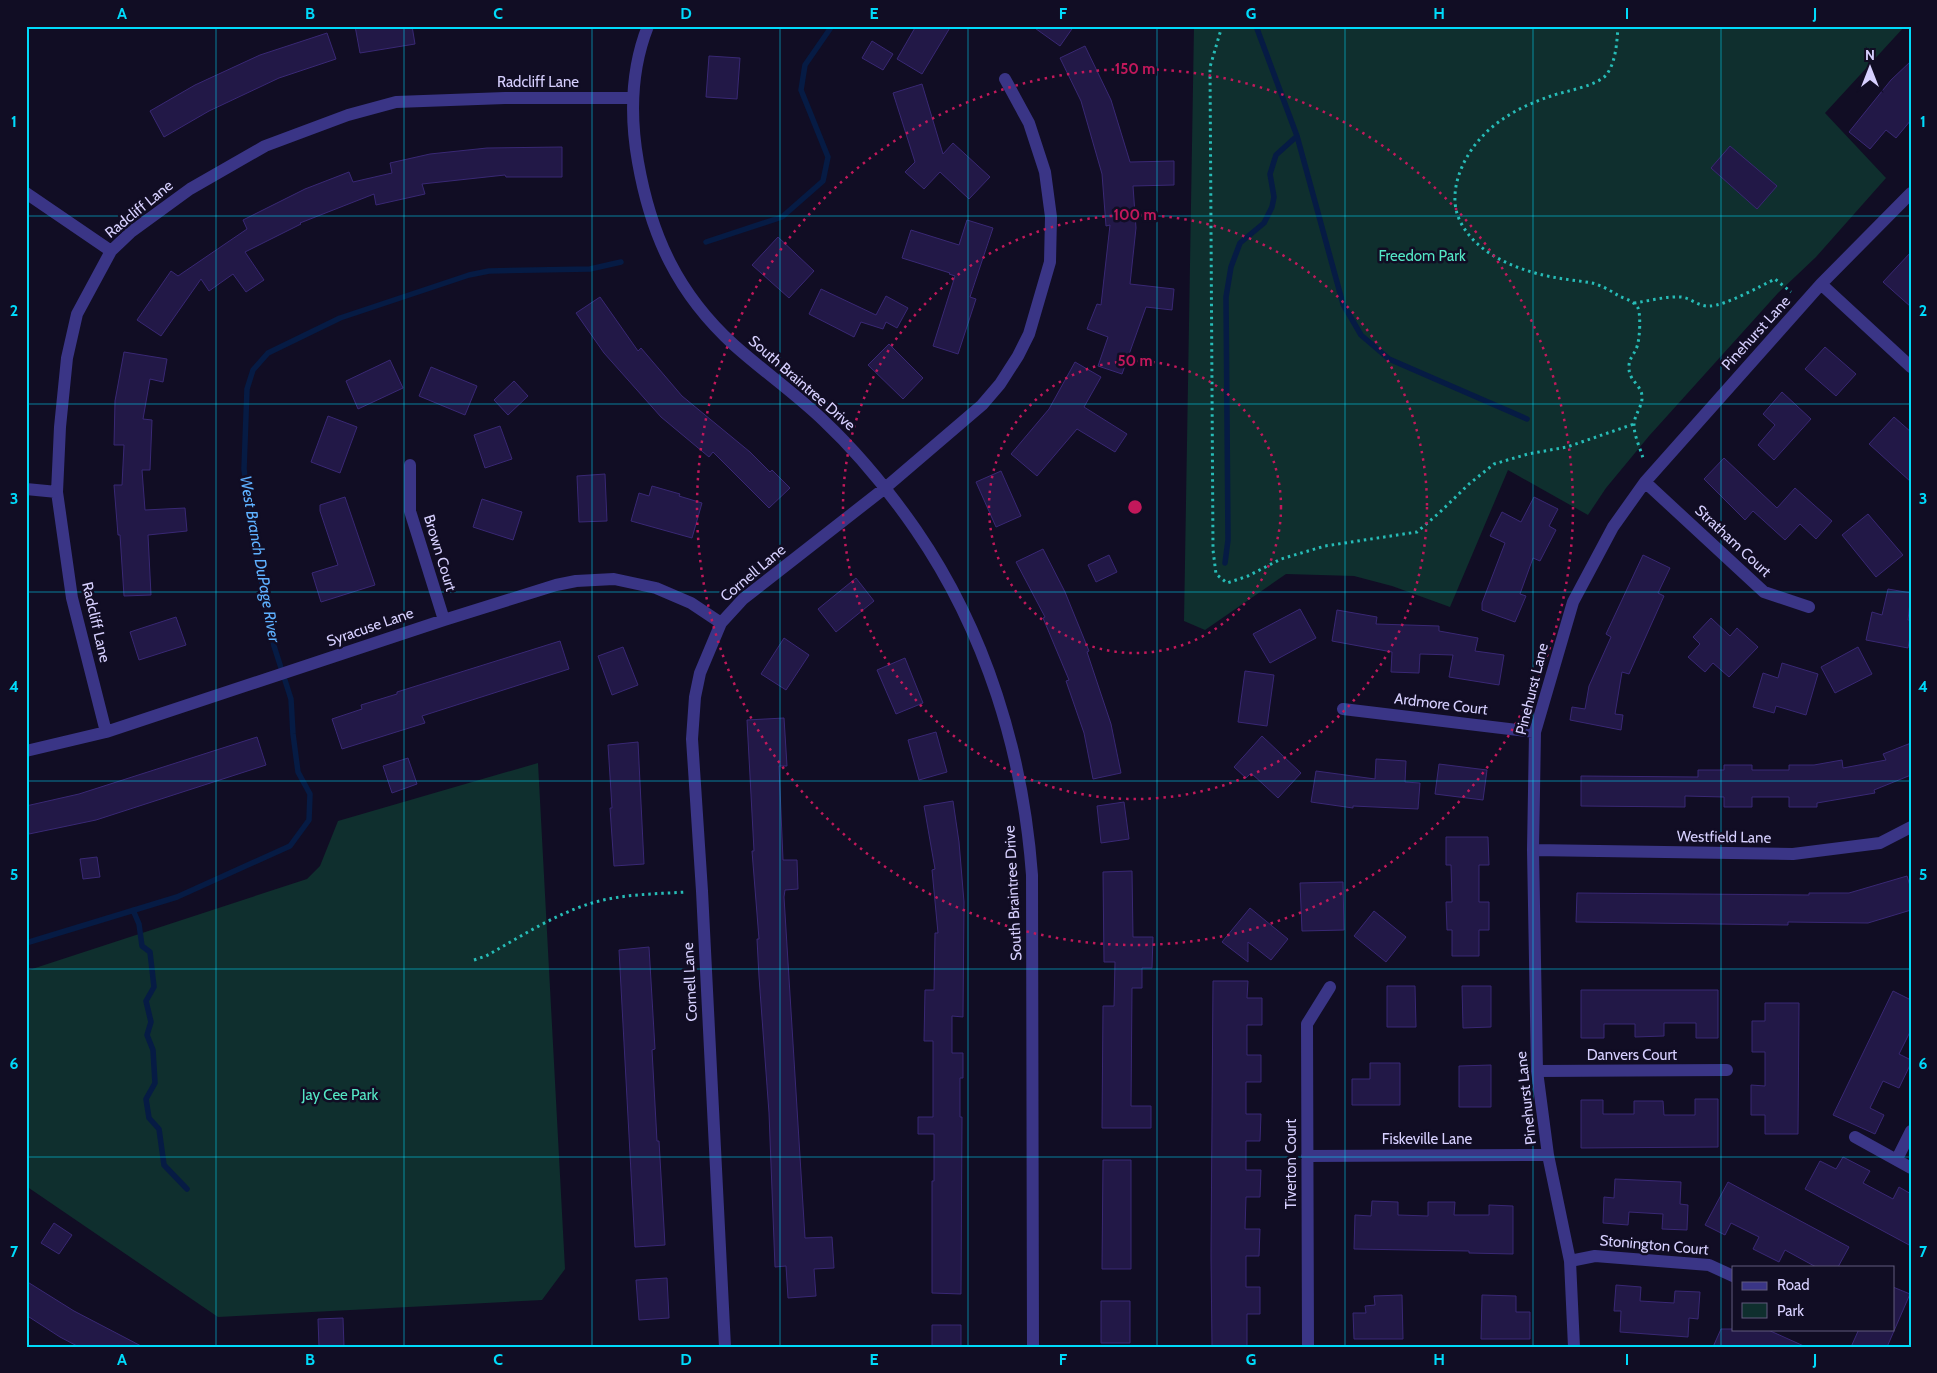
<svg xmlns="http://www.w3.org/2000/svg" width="1937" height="1373" viewBox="0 0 1937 1373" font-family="Cabin,sans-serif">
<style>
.green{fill:#0f2f2e}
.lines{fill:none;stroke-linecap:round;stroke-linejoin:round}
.stream{stroke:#061b44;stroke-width:5.5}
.building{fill:#221847;stroke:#392874}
.path{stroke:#27bcb7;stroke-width:3;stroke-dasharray:2.5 4;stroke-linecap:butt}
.minor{stroke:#3a3586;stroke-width:12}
.grid{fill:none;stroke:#00dbfb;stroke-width:1;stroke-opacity:0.55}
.ring{fill:none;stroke:#c2185b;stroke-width:2.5;stroke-dasharray:2.5 5}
.labels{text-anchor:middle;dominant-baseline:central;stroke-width:5;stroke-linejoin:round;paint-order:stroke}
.street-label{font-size:15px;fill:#d7d0ff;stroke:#110d24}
.park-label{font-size:15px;fill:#54e7c6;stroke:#110d24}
.water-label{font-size:16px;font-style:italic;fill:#5eb0ff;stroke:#110d24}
.centre{fill:#c2185b;stroke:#110d24;stroke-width:2.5}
.ring-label{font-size:15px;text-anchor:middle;font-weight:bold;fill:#c2185b;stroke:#110d24;stroke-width:5;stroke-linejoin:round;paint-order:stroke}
.neatline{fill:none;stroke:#00dbfb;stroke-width:2}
.grid-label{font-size:16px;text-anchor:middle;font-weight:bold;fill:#00dbfb}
</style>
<rect width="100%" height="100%" fill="#110d24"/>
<path class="green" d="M1194 26H1905L1825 113 1886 178 1816 257 1778 293 1649 436 1606 488 1588 515 1508 470 1450 607 1392 586 1354 576 1286 574 1205 630 1184 621Z
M538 763 565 1269 542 1300 218 1317 26 1186V971L307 879 320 866 338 821Z"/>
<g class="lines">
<path class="stream" d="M1256 26 1297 136 1343 304 1361 335 1389 359 1527 419
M706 242 782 217 823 181 828 157 801 90 805 65 832 26
M1225 563 1228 540 1226 297 1231 267 1240 243 1264 223 1272 207 1274 197 1270 174 1276 155 1297 136
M133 910 139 924 142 946 150 952 154 987 146 1001 151 1022 147 1035 153 1050 155 1083 146 1099 149 1118 159 1129 164 1165 187 1189
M26 943 177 897 290 846 309 820 310 794 298 772 293 734 291 699 274 646 252 532 244 469 247 389 253 370 268 353 340 318 469 275 489 271 590 269 621 262"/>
</g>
<path class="building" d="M355 26H412L415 44 360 53Z
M916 26H951L922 74 897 59Z
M1032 26H1074L1060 46Z
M327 33 336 59 279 78 209 111 164 137 150 111 195 85 260 55Z
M872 41 893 54 883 70 862 58Z
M1085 46 1111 100 1130 162 1174 161V185L1133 186 1136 228 1130 284 1174 289 1172 310 1146 307 1122 374 1098 366 1108 337 1087 329 1097 304 1101 305 1110 225 1106 226 1102 174 1081 101 1060 58Z
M709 56 740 58 737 99 706 97Z
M1911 61V120L1896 138 1886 130 1870 149 1849 132 1891 80Z
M922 84 943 154 953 143 990 177 969 199 940 172 924 189 905 172 915 162 893 93Z
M1730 146 1777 186 1757 209 1711 168Z
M562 147V177H506L505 175 422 184 425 194 376 205 374 194 300 223 301 224 245 252 264 280 246 292 233 274 209 291 201 279 161 336 137 320 171 271 178 276 247 229 243 220 305 189 349 172 353 182 392 173 390 163 430 154 487 148Z
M967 220 993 228 970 297 976 299 958 354 933 346 955 276 949 274 950 273 902 258 911 230 959 245Z
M778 237 814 271 789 298 752 265Z
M1911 252V307L1883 282Z
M821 289 876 315 886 296 908 308 897 328 886 322 883 329 861 322 854 337 809 314Z
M600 297 638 351 641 348 682 396 750 452 770 472 772 470 790 488 769 508 713 452 709 457 661 417 604 353 576 313Z
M889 344 923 378 903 399 868 365Z
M1825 347 1856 374 1836 396 1805 369Z
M124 352 167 359 163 382 150 379 143 419 152 420 150 470H142L145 510 185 508 187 531 148 535 151 595 124 596 120 535H118L114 485H122L124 445H114L115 401Z
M390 360 403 388 358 409 346 381Z
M1075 362 1101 377 1084 407 1127 434 1115 452 1077 429 1037 476 1011 454 1049 409Z
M431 367 477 386 465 415 419 396Z
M514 381 528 396 508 415 494 400Z
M1782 392 1811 419 1774 460 1758 445 1775 425 1763 414Z
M328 416 357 427 340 473 311 462Z
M1894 417 1911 432V482L1869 444Z
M500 426 512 459 485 468 474 435Z
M1724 458 1777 508 1795 488 1832 521 1816 539 1800 524 1785 540 1753 511 1745 520 1704 479Z
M1001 471 1021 516 996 527 976 482Z
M605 474 607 521 579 522 577 476Z
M652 486 680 494 679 496 702 503 692 538 631 521 639 493 649 496Z
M345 497 375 585 321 602 312 573 338 565 320 511V505Z
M1534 497 1558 509 1549 526 1556 530 1540 561 1533 558 1520 594 1526 596 1515 622 1482 610V603L1505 543 1490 536 1502 512 1521 522Z
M482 499 522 512 513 540 473 527Z
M1868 514 1903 555 1876 577 1842 535Z
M1043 549 1065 592 1089 651 1087 652 1111 724 1121 773 1093 779 1084 733 1066 681 1069 680 1043 618 1045 617 1016 562Z
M1109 555 1117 572 1096 582 1088 565Z
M1643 555 1670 568 1658 593 1664 596 1629 674 1622 672 1615 714 1623 715 1621 730 1570 720 1572 707 1585 709 1589 686 1611 637 1606 634Z
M856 578 874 601 836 632 818 609Z
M1888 589 1911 593 1908 620H1911V632L1908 648 1866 640 1872 612 1882 615Z
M1300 609 1316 638 1270 663 1253 634Z
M1337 610 1377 617 1376 624 1439 626V631L1478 638 1475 651 1504 655 1499 685 1449 677 1453 655 1420 654 1419 673 1391 672 1392 652 1332 641Z
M176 617 186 645 139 660 130 632Z
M1711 618 1730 636 1737 628 1758 647 1729 677 1713 663 1705 672 1688 657 1700 644 1693 637Z
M784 638 809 655 786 690 761 674Z
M560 641 569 669 422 716 425 723 342 749 332 719 362 709 361 705 397 694V692Z
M623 647 638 685 612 695 598 656Z
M1858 647 1872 674 1835 693 1821 667Z
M905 658 923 703 896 714 877 670Z
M1782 663 1818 674 1806 715 1776 706 1774 713 1753 707 1763 673 1778 678Z
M1245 671 1274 675 1267 726 1238 722Z
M784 718 787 766H779L783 860H797L798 889 785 890 784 897 805 1238 832 1237 834 1268 814 1269 816 1296 788 1298 786 1266 775 1267 769 1113 759 977 757 939H759L752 851H754L747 720Z
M936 732 947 772 919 780 908 740Z
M1262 736 1301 773 1278 798 1251 773 1246 778 1234 767Z
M257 737 266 765 96 820 29 834 26 819V806L79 794Z
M638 742 644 864 614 866 610 808H612L608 745Z
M1911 743V775L1874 790 1875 793 1817 803V807H1789V797H1752V807H1724V797L1685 796V807L1581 806V776L1698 777V770H1724V765H1752V770H1789V765H1814L1842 760 1843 768 1886 760 1883 754Z
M408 758 417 784 392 793 383 766Z
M1376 759 1406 761 1405 782 1420 783 1418 809 1353 806V808L1311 802 1316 771 1375 779Z
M1439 764 1487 770 1483 800 1435 794Z
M953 801 959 842 964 902 963 1017 952 1016V1053H963V1078H960V1117H962L961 1294 932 1293V1181H934V1134H918V1117H933V1041H924L925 990H934L935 933H938L932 870 935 869 924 806Z
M1124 802 1129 839 1101 843 1097 806Z
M1446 837H1488L1489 865H1479V902H1489V930H1479V956H1452V930H1447L1446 902H1452L1451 865H1446Z
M97 857 100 877 83 879 80 859Z
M1132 871 1133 937H1153L1152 968H1142V988H1132L1131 1106H1151V1128H1102L1103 1006H1114L1115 962H1104L1103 872Z
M1907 876 1911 889V910L1868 923 1788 922V925L1576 922 1577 893 1809 895V893H1849Z
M1343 882 1344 930 1302 931 1300 883Z
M1250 908 1288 939 1271 960 1248 942V962L1222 942Z
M1374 911 1406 937 1386 962 1354 936Z
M649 947 655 1049 652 1050 657 1141H659L665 1245 635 1247 619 950Z
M1213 981H1248L1247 998H1262V1025H1247V1055H1261V1082H1246V1114H1261L1260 1141H1246V1170H1261L1260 1197H1246L1245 1229H1260L1259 1256H1246V1287H1260V1314H1247V1347H1212L1211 1256Z
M1387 986H1415L1416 1027H1387Z
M1462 986H1491V1027L1463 1028Z
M1581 990H1718V1038H1696V1023H1664V1036L1635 1037V1024H1604V1038H1581Z
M1893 991 1911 1000V1030L1899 1054 1911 1060V1063L1899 1088 1883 1081 1870 1108 1884 1115 1875 1134 1833 1115Z
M1765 1003H1799L1798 1134H1765V1115H1751V1085L1765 1086V1052H1752V1021H1765Z
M1370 1063H1400V1105H1352V1079H1370Z
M1491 1065V1107H1459V1066Z
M1695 1099H1718V1147L1581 1148V1100H1603V1114H1634V1101H1663L1664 1115H1695Z
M1843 1157 1870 1171 1863 1183 1893 1199 1899 1187 1911 1194V1246L1805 1189 1820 1161 1836 1169Z
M1103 1160H1131V1269H1102Z
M1615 1179 1681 1182 1680 1204 1688 1205 1687 1230 1662 1229 1663 1214 1629 1212 1628 1225 1603 1223 1604 1197 1614 1198Z
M1728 1182 1849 1247 1838 1267H1816L1785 1250 1779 1262 1753 1249 1759 1237 1731 1223 1725 1235 1705 1225Z
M1372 1201 1398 1202V1215L1428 1216V1202H1455L1454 1215H1489V1205L1513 1206V1254L1469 1253V1251L1354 1249 1355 1215 1371 1216Z
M54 1223 72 1235 59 1254 41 1243Z
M667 1278 669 1318 639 1320 636 1280Z
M26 1281 74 1311 143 1347H79L60 1337 26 1315Z
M1616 1285 1641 1287 1640 1301 1674 1303 1675 1291 1700 1292 1698 1319 1689 1318 1688 1337 1620 1332 1621 1311H1614Z
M1893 1287 1910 1294 1887 1347H1851L1859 1329H1893Z
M1402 1295 1403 1339H1354L1353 1313H1366L1365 1306 1375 1305 1374 1296Z
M1482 1295 1516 1296V1312H1530V1339H1481Z
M1101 1301H1130V1343H1101Z
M343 1318 344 1347H319L318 1319Z
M932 1325H961V1347H932Z
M1721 1329H1766L1806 1347H1713Z"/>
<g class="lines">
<path class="path" d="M1222 26 1210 67 1213 550 1216 574 1227 583 1248 576 1281 559 1325 546 1417 532 1439 513 1469 484 1494 464 1528 454 1567 447 1634 424
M1618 26C1617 42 1616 61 1607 74 1598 86 1565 91 1551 96 1518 107 1485 125 1467 157 1456 176 1450 201 1460 221 1477 256 1522 272 1558 278 1569 280 1581 281 1592 283 1601 285 1611 291 1619 296 1626 299 1634 301 1638 308 1641 315 1640 342 1636 349 1633 356 1629 359 1629 366 1628 381 1641 384 1642 396 1643 406 1634 415 1634 425 1634 435 1640 448 1643 458
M1634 303C1649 301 1666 296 1681 297 1691 298 1699 307 1710 306 1724 306 1761 286 1775 279L1791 292
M474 960 486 956C520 937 555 914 592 903 622 894 655 894 687 892"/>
<path class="minor" d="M648 26C631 69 630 117 638 162 651 236 678 294 734 345 763 371 796 394 824 421 859 454 889 491 916 530 986 632 1023 753 1032 875L1033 1347
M26 193 111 251
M1821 284 1911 367
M410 465V511L444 620
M1645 482 1764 592 1809 607
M26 489 57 492
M1343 709 1535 732
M106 732 72 598 57 492 60 427 67 358 77 314 111 251 131 232 190 189 265 146 348 115 396 102 505 98H632
M26 751 106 732 444 620 556 585 576 581 614 579 656 588 691 603 721 623
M1533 850 1793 854 1880 843 1911 827
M1537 1071 1727 1070
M1855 1137 1911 1168
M1307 1156 1548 1155
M1897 1159 1911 1131
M1570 1261 1595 1256 1709 1265 1733 1276
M725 1347 702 891 692 739 695 697 700 673 721 623 743 599 885 488 982 405 1000 384 1018 356 1029 334 1050 262 1051 217 1045 172 1029 123 1005 79
M1308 1347 1307 1024 1330 987
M1574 1347 1570 1261 1548 1155 1537 1071 1533 850 1535 732 1573 602 1613 527 1645 482 1821 284 1911 193"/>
</g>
<path class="grid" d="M216 26V1347M404 26V1347M592 26V1347M780 26V1347M968 26V1347M1157 26V1347M1345 26V1347M1533 26V1347M1721 26V1347M26 216H1911M26 404H1911M26 592H1911M26 781H1911M26 969H1911M26 1157H1911"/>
<g class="ring">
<circle cx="1135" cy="507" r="146"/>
<circle cx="1135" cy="507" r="292"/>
<circle cx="1135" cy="507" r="438"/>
</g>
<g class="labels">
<g class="street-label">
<text x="538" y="82">Radcliff Lane</text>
<text transform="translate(139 209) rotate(-39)">Radcliff Lane</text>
<text transform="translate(1756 333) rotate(-48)">Pinehurst Lane</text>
<text transform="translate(802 383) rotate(41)">South Braintree Drive</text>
<text transform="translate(1733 541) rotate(43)">Stratham Court</text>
<text transform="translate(440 553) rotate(73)">Brown Court</text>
<text transform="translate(753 573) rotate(-40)">Cornell Lane</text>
<text transform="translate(96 622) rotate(77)">Radcliff Lane</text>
<text transform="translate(370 627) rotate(-19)">Syracuse Lane</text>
<text transform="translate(1532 689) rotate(-76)">Pinehurst Lane</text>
<text transform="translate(1441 704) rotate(7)">Ardmore Court</text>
<text transform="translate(1724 837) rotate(1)">Westfield Lane</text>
<text transform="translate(1013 893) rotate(-93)">South Braintree Drive</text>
<text transform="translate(690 982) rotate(-93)">Cornell Lane</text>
<text x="1632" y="1055">Danvers Court</text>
<text transform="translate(1526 1098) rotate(-96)">Pinehurst Lane</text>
<text x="1427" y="1139">Fiskeville Lane</text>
<text transform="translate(1291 1164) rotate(-90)">Tiverton Court</text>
<text transform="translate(1654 1245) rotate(5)">Stonington Court</text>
</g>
<g class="park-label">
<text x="1422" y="256">Freedom Park</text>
<text x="340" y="1095">Jay Cee Park</text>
</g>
<g class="water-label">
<text transform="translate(260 559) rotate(80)">West Branch DuPage River</text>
</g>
</g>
<circle cx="1135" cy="507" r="8" class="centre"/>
<g class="ring-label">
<text x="1135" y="74">150 m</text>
<text x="1135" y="220">100 m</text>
<text x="1135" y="366">50 m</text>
</g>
<rect width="1937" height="1373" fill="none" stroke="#110d24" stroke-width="55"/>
<rect x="1732" y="1266" width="162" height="65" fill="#110d24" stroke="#605b7c"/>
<rect x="1742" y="1282" width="25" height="8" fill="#3a3586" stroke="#605b7c"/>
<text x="1777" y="1290" font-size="15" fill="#d7d0ff">Road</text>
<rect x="1742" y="1303" width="25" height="15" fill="#0f2f2e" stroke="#605b7c"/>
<text x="1777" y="1316" font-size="15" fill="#d7d0ff">Park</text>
<g transform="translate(1870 68)" stroke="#110d24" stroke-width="4" paint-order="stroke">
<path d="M0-4L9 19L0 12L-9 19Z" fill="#d7d0ff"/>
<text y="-8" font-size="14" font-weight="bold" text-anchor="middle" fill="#d7d0ff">N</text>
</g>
<rect x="28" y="28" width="1882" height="1318" class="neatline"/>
<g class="grid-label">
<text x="122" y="19">A</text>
<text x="310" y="19">B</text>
<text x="498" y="19">C</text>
<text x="686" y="19">D</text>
<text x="874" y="19">E</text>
<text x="1063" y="19">F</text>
<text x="1251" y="19">G</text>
<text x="1439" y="19">H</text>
<text x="1627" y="19">I</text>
<text x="1815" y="19">J</text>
<text x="14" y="127">1</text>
<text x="1923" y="127">1</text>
<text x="14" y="316">2</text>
<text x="1923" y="316">2</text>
<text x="14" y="504">3</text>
<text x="1923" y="504">3</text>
<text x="14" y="692">4</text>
<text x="1923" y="692">4</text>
<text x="14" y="880">5</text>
<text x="1923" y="880">5</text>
<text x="14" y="1069">6</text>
<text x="1923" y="1069">6</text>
<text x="14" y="1257">7</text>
<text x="1923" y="1257">7</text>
<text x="122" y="1365">A</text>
<text x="310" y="1365">B</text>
<text x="498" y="1365">C</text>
<text x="686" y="1365">D</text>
<text x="874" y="1365">E</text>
<text x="1063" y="1365">F</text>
<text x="1251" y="1365">G</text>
<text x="1439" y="1365">H</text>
<text x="1627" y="1365">I</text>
<text x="1815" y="1365">J</text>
</g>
</svg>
